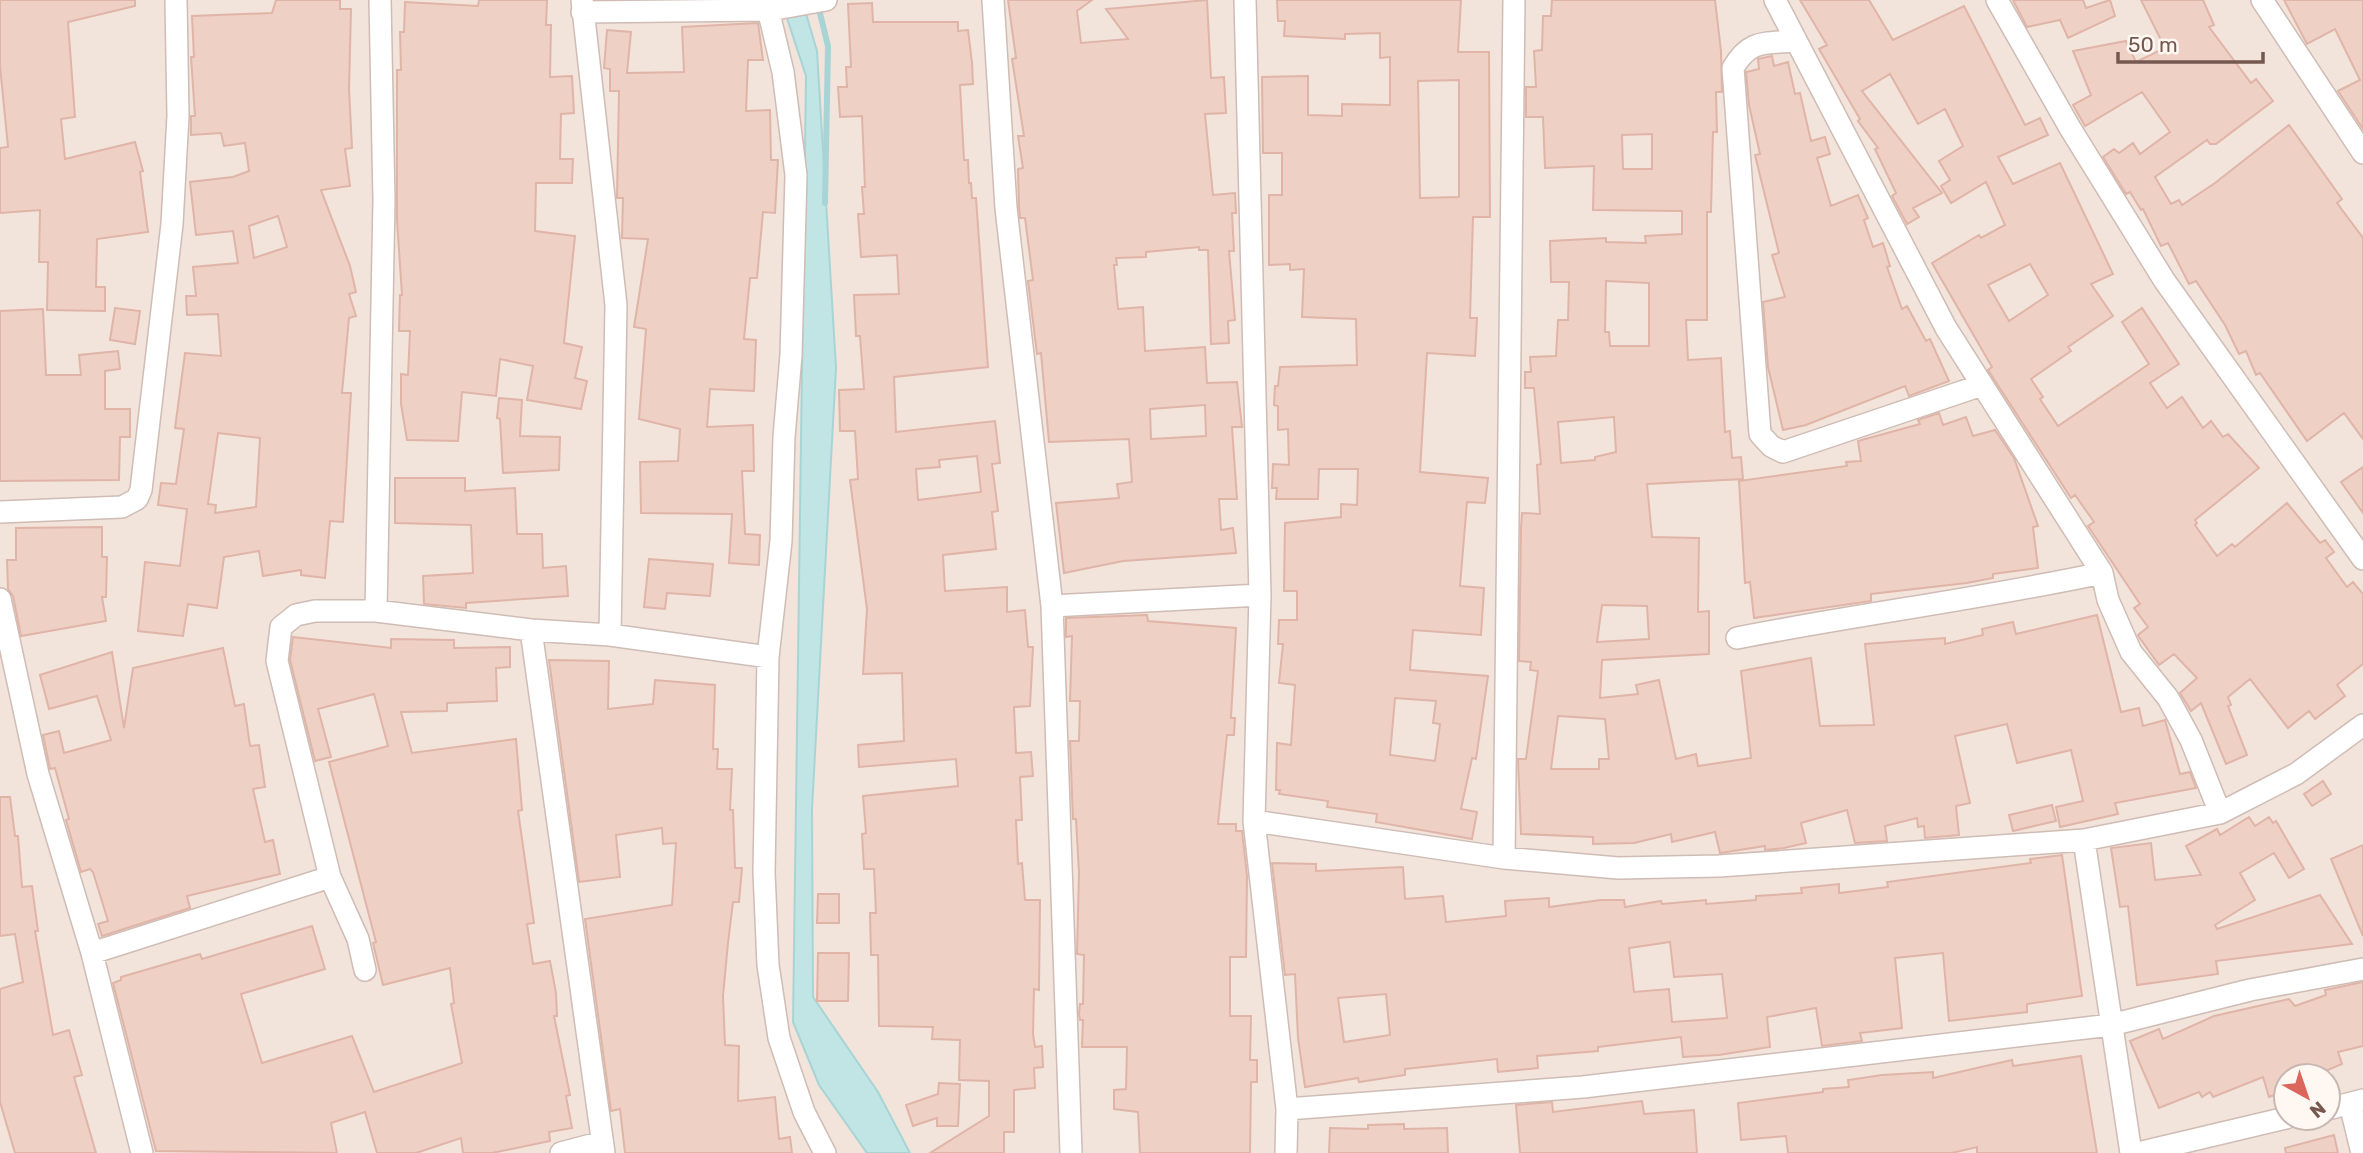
<svg xmlns="http://www.w3.org/2000/svg" width="2363" height="1153" viewBox="0 0 2363 1153" font-family="Rubik,sans-serif">
<style>
.residential{fill:#f2e4db;fill-rule:evenodd}
.water{fill:#c1e4e4;stroke:#a8d4d5;stroke-width:2}
.lines{fill:none;stroke-linecap:round;stroke-linejoin:round}
.stream{stroke:#a8d4d5;stroke-width:6}
.building{fill:#eed0c5;stroke:#e0b4a7;stroke-width:2;fill-rule:evenodd}
.street-casing{stroke:#cfbcb4;stroke-width:24}
.street{stroke:#fff;stroke-width:21}
</style>
<rect width="100%" height="100%" fill="#fbf3ec"/>
<path class="residential" d="M0 0H2363V1153H0ZM2286 1076H2328V1118H2286Z"/>
<path class="water" d="M781 0H802L817 51 836 368 812 809 813 997 878 1092 910 1153H867L819 1085 793 1022 806 76Z"/>
<g class="lines">
<path class="stream" d="M818 5 828 46 825 203"/>
</g>
<path class="building" d="M0 0H135V6L68 22 75 117 61 119 65 159 135 142 143 171 140 172 148 232 97 239 96 287H105V311L47 310 48 262H39L40 210 0 213V148L8 147 0 66Z
M276 0H340V9H351L349 89 352 148 345 149 350 186 321 190 350 266 356 292 349 294 356 316 349 318 342 393H351L343 522 330 521 325 578 301 575V570L263 576 259 551 224 557 217 608 188 604 183 636 138 631 145 562 180 566 187 509 158 505 161 483 176 484 184 429 175 428 185 353 221 356 218 314 187 315 186 296H196L193 267 238 263 233 231 196 235 190 182 233 177 249 171 245 143 224 146 221 133 191 135V116H195L191 57H194L192 16 272 13ZM278 216 287 247 254 258 249 226ZM218 433 260 438 256 507 215 513 216 505 208 504Z
M479 0H547L546 25H551L550 77 572 76 574 113 561 114 560 159H573L572 183H536L535 231 575 236 564 343 582 347 575 378 587 381 581 409 527 400 533 366 500 359 496 396 462 392 458 441 407 440 401 404V374L408 375 410 331H399L400 295H402L397 220V70H401L400 32H404L405 2 478 6Z
M1008 0H1092L1077 11 1081 43 1128 39 1106 9 1207 0 1211 78 1224 77 1226 113 1205 114 1213 195 1235 193 1236 213H1232L1234 251H1229L1235 320 1228 321 1229 343 1211 344 1208 250H1199V247L1146 252V257L1116 258 1117 265H1114L1118 309 1143 307 1145 351 1205 347 1207 383 1237 382 1242 427H1232L1237 499H1219L1221 530 1233 528 1236 553 1123 561 1064 573 1056 503 1119 498 1117 484 1132 482 1129 439 1049 442 1041 353 1037 354 1028 281 1033 280 1025 218H1020L1019 207 1018 169 1023 168 1018 136H1024L1012 59 1016 58ZM1205 405 1206 436 1151 439 1150 409Z
M1277 0H1461L1458 52H1489L1490 217H1473L1470 318H1477L1475 356 1427 353 1420 472 1488 478 1485 503 1467 502 1460 586 1484 588 1481 635 1413 630 1410 670 1488 676 1476 759 1472 758 1461 809 1477 812 1472 839 1376 822 1377 814 1327 807 1328 801 1279 794 1280 790H1276L1277 743 1291 745 1295 685 1279 683 1283 644H1278L1279 620H1297V591H1284L1285 523 1341 517V504L1357 505 1358 469H1319L1318 499H1276L1277 488H1272L1273 464 1289 465 1288 429 1278 430V406L1274 405 1275 386H1278L1280 367 1357 365 1356 319 1302 317 1304 269 1290 270V264L1269 265V195H1282V153H1263L1262 77 1308 76V115L1342 116V104L1390 105V57L1380 58V33L1345 34V39L1284 36 1285 21H1278ZM1459 80V197L1420 198 1418 81ZM1395 698 1436 701 1433 723 1440 724 1435 761 1390 755Z
M1552 0H1715L1721 51 1722 92H1716L1717 132H1713L1711 212H1707V320H1686L1688 360 1721 358 1725 432 1730 431 1732 458 1741 457 1743 479 1647 484 1652 537 1699 538 1698 612 1709 611V654L1602 660 1600 698 1638 694 1636 685 1659 680 1676 759 1696 754 1698 766 1751 758 1741 671 1811 658 1820 726 1874 725 1865 644 1945 638V644L1983 635 1982 629 2013 622 2016 634 2097 615 2121 712 2139 708 2143 726 2165 720 2180 774 2190 772 2196 788 2115 803 2118 814 2060 827 2056 807 2083 801 2071 750 2017 763 2007 724 1955 736 1970 803 1956 806 1959 835 1925 838 1924 826 1918 827 1917 818 1885 826 1887 841 1855 843 1847 810 1801 823 1806 843 1784 848 1765 850V846L1720 853 1715 832 1672 842 1671 834 1634 843 1593 844V837L1521 834 1518 759H1526L1538 671 1530 670 1531 662 1519 661 1521 528 1522 513 1540 514 1537 465 1541 464 1534 388H1525V372H1531L1530 357 1556 356 1558 320H1568L1569 282H1551L1550 241 1606 238V242L1646 243 1645 236 1682 234V211L1593 210 1594 166 1545 168 1543 117H1526V87H1536L1534 51 1542 50 1543 16H1551ZM1652 134V169H1623L1622 135ZM1606 281 1649 283V346H1610L1609 332H1605ZM1614 417 1616 452 1595 457V460L1561 463 1558 422ZM1602 605 1647 606 1649 639 1597 642ZM1558 716 1605 719 1609 759H1599V769H1551Z
M1800 0H1869L1893 40 1964 6 2025 125 2040 118 2048 135 1998 157 2013 184 2060 163 2113 274 2091 284 2113 316 2068 347 2071 351 2031 379 2043 397 2040 399 2058 426 2149 364 2122 322 2142 308 2179 364 2150 383 2167 408 2182 397 2203 428 2211 421 2223 437 2228 434 2259 468 2195 520 2197 523 2195 525 2217 556 2232 544 2235 547 2287 503 2320 543 2325 540 2334 552 2326 558 2347 587 2353 582 2363 594V664L2337 685 2345 696 2315 719 2309 711 2288 728 2250 679 2228 697 2231 705 2228 706 2247 755 2226 764 2201 703 2191 711 2180 693 2197 678 2174 654 2159 665 2139 637 2138 635 2148 627 2134 608 2140 604 2088 526 2094 522 2075 495 2071 498 1988 370 1992 367 1932 263 1979 235 1981 238 2005 225 1986 182 1951 203 1941 186 1950 180 1939 161 1963 146 1945 109 1918 124 1890 74 1862 91 1942 193 1913 208 1919 217 1907 224 1892 196 1896 193 1875 149 1878 148 1858 121 1860 119 1819 49 1827 45ZM2030 264 2048 295 2009 321 1988 285Z
M2013 0H2083L2086 8 2110 0 2115 16 2068 38 2060 20 2027 27Z
M2141 0H2203L2214 25 2209 27 2251 83 2256 79 2273 101 2216 144H2210L2207 140 2155 177 2171 204 2179 200 2182 205 2215 183 2289 125 2342 199 2337 203 2363 238V439L2344 413 2307 441 2260 373 2256 375 2246 351 2239 354 2225 325 2196 281 2189 284 2168 243 2161 246 2143 209 2141 210 2130 192 2126 194 2103 157 2114 149 2119 153 2133 143 2140 154 2170 132 2142 92 2085 126 2073 105 2091 95 2073 51 2126 41 2136 62 2165 48Z
M2284 0H2363V129L2338 91 2360 80 2335 29 2307 44Z
M872 3 873 22H958V31L968 30 972 63 973 84 960 85 964 160H968L969 183H971L972 198H976L988 367 894 377 896 432 995 421 1000 463 992 464 998 511 992 512 996 549 943 555 945 591 1007 587V612L1025 610 1028 647H1033L1030 706 1014 707 1016 753 1031 752 1033 776 1020 777 1022 820H1016L1018 864 1022 863 1025 900H1040L1039 990 1034 989 1033 1034 1035 1047 1042 1046 1043 1067 1034 1068 1035 1088 1014 1090V1132H1004V1153H930L989 1116V1081L959 1080 960 1040 932 1039 933 1027 879 1026 878 955H871L870 913H876L874 869H864L862 834 866 833 863 796 958 786 956 759 859 767 858 745 904 741 902 673 863 674 867 609 850 480 858 479 855 431H840L839 390 864 389 860 336H856L854 295 899 294 897 255 861 257 858 214H864L862 187H865L862 116 840 117 838 87H847L846 67H851L848 4ZM977 456 981 492 918 500 916 469 940 467 939 460Z
M758 23 763 60H748L746 111 770 110 771 160H778L775 213 763 212 757 278H750L744 339 756 340 754 391 710 389 707 427 753 425 754 471H742L745 534 760 535 759 565 729 563 732 514 641 513 640 462 678 461 680 429 639 419 646 329 634 327 648 239 622 238 623 198H617L619 91H610V69L604 68 607 30 631 32 627 73 684 72 682 27Z
M1772 56 1774 66 1788 62 1795 94 1800 93 1811 141 1825 137 1830 154 1817 158 1831 206 1858 195 1868 218 1864 220 1873 247 1883 243 1890 266 1887 267 1902 309 1907 306 1926 341 1930 339 1949 381 1909 396 1905 386 1806 425 1783 430 1768 367 1763 302 1785 297 1772 255 1779 253 1755 155 1760 154 1749 105 1746 72 1759 69 1758 59Z
M115 308 140 311 135 344 110 340Z
M43 309 46 375H81L79 355 118 351 120 369 105 371V409H130V437H120L119 480 0 481V311Z
M499 398 522 400 520 436 560 437 559 470 503 473 500 419 497 418Z
M1939 413 1943 425 1966 417 1973 436 1995 430 2014 458 2038 526 2033 527 2038 568 1993 574V578L1967 583 1871 594V601L1754 618 1750 582 1745 583 1739 481 1847 466 1846 462 1861 461 1858 441 1920 424 1918 420Z
M2363 467V513L2341 482Z
M395 478H465V491L515 488 517 534H542L543 568 566 566 568 596 466 603V608L424 604 423 576 473 573 471 525 395 523Z
M102 527V557H107L106 597H102L106 621 21 636 13 596 8 589 7 560H16V528Z
M649 559 713 564 710 596 667 593 665 609 644 607Z
M1147 615 1148 621 1236 628 1231 718H1235L1234 735H1227L1218 824H1236V831H1242L1247 876 1246 957H1230V1016H1251L1250 1060H1257V1082H1251L1250 1153H1140L1138 1112 1114 1109V1090L1126 1089 1127 1047H1082L1083 1020H1080L1079 1014 1080 1004H1083L1084 955 1077 954 1079 873 1076 819H1073L1070 741H1079L1080 701H1070L1072 636 1066 637V618Z
M293 637 391 648V639L454 640V648L510 647V667L496 668 497 701 447 703V711L401 712 412 753 516 739 522 810 518 811 534 923 527 924 533 964 550 961 556 993 557 1016H554L570 1095 566 1096 572 1128 549 1132 550 1141 492 1153H463L461 1138 416 1153H377L365 1112 331 1123 337 1153 156 1151 113 983 121 980V977L200 954 202 959 312 926 325 969 241 994 262 1063 352 1036 374 1092 462 1063 451 1004 454 1003 450 968 383 985 373 943 376 942 329 762 388 746 374 694 318 709 331 757 315 761 290 660Z
M223 648 235 706 244 704 250 746 259 745 265 787 253 789 265 842 273 840 280 874 187 896 190 908 102 936 98 924 108 921 93 872 90 869 81 872 66 820 69 819 55 768 50 769 43 735 59 731 64 753 111 740 97 696 49 709 40 675 112 652 124 728 133 668Z
M549 660 609 661 608 709 653 704 655 680 715 685 713 749H718L717 769H732L730 810H733L735 868H742L739 902H733L728 943 723 996 725 1045 739 1046 738 1101 775 1097 779 1139 790 1137 792 1153H625L620 1109 611 1111 585 919 672 905 676 843 663 844 662 828 616 835 620 877 579 882Z
M2323 781 2331 794 2312 806 2304 794Z
M0 797H10L15 836H18L22 887 32 886 38 931H35L53 1035 69 1030 82 1075 74 1077 96 1153H15L0 1102V989L23 982 15 934 0 936Z
M2052 805 2056 821 2013 831 2009 815Z
M2249 817 2255 826 2269 817 2273 823 2276 821 2304 869 2289 878 2274 853 2240 873 2255 900 2215 925 2217 929 2320 895 2352 944 2216 961 2218 974 2137 985 2128 906 2120 907 2111 848 2151 843 2155 880 2201 875 2186 846 2217 829 2220 835Z
M2363 845V936L2331 859Z
M2062 855 2082 996 2027 1004V1012L1949 1021 1943 953 1895 958 1902 1028 1860 1033 1862 1041 1822 1046 1816 1008 1767 1017 1770 1047 1719 1055 1683 1057 1681 1037 1598 1047V1051L1537 1056 1538 1068 1498 1072 1497 1059 1405 1069V1075L1359 1082 1358 1078 1305 1087 1298 1038 1295 974 1285 975 1272 863 1316 864V871L1403 867 1405 899 1443 896 1446 922 1506 916 1505 901 1549 898V907L1601 900H1624L1625 907 1661 901 1662 904 1706 900V904L1756 900V896L1802 893 1801 888 1839 884V893L1888 887 1887 882 2031 863 2030 859ZM1670 942 1674 977 1722 974 1727 1018 1672 1022 1669 989 1634 992 1629 948ZM1386 994 1390 1035 1344 1042 1338 998Z
M818 894H839V923H817Z
M818 953H849L848 1001H817Z
M2363 982V1046L2338 1052 2342 1064 2323 1072 2325 1076H2286V1091L2269 1097 2263 1077 2213 1097 2210 1092 2202 1097 2199 1092 2159 1108 2130 1041 2159 1029 2163 1039 2214 1016 2289 999 2295 1006 2326 995 2325 990Z
M2081 1056 2097 1153H1977V1147L1952 1153H1788L1786 1136 1741 1140 1738 1103 1823 1092V1089L1849 1087 1848 1080 1882 1075 1933 1072V1078L2012 1060 2013 1066Z
M939 1083 960 1084 958 1126H937V1118L913 1126 906 1105 938 1094Z
M1642 1101 1644 1114 1694 1110 1697 1153H1520L1516 1105 1552 1102 1553 1112Z
M1404 1124V1129L1447 1128 1448 1153H1329L1330 1128 1368 1129V1125Z
M2334 1135 2338 1153H2286L2285 1148Z"/>
<g class="lines">
<g class="street-casing">
<path id="street" d="M582 0 616 305 610 635
M993 0 1006 208 1052 606 1071 1153
M1245 0 1260 595 1254 821 1287 1109 1286 1153
M1775 0 1946 328 2102 573 2108 600 2131 652 2168 698 2191 740 2220 813
M1997 0 2070 128 2164 280 2363 559
M2262 0 2363 153
M768 9 783 72 796 175 791 355 784 437 781 541 768 657 764 872 768 965 779 1038 804 1112 825 1153
M582 12 770 10 826 0
M1794 41C1764 44 1750 39 1733 68L1760 434 1771 446 1783 452 1982 385
M0 512 122 507 137 499 141 490 172 224 178 116 176 0
M0 599 38 774 92 953 142 1153
M1052 606 1260 595
M376 611 384 200 380 0
M531 630 604 1153
M1737 638C1859 614 1981 599 2102 573
M1254 821 1504 858 1618 868 1719 866 2084 840 2220 813 2296 774 2363 725
M2084 840 2131 1153
M1504 858 1514 0
M92 953 330 877
M365 970 358 939 330 877 277 661 281 627 296 615 315 611H376L531 630 610 635 768 657
M2350 1104 2362 1153
M1287 1109 1583 1087 2111 1025 2250 990 2363 969
M2328 1109 2363 1100
M561 1153 602 1142
M2138 1153 2286 1118"/>
</g>
<use href="#street" class="street"/>
</g>
<g transform="translate(2307 1097) rotate(140)"><circle r="33" fill="#fef7f2" stroke="#c7b7b1" stroke-width="2"/>
<path d="M0-5L12 26L0 18L-12 26Z" fill="#da665c"/>
<text y="-10" font-size="19" font-weight="bold" text-anchor="middle" fill="#755850">N</text>
</g>
<path d="M2118 52v10h145v-10" fill="none" stroke="#755850" stroke-width="3.5"/>
<text x="2128" y="52" font-size="21" fill="#755850" stroke="#fef7f2" stroke-width="5" paint-order="stroke">50 m</text>
</svg>
